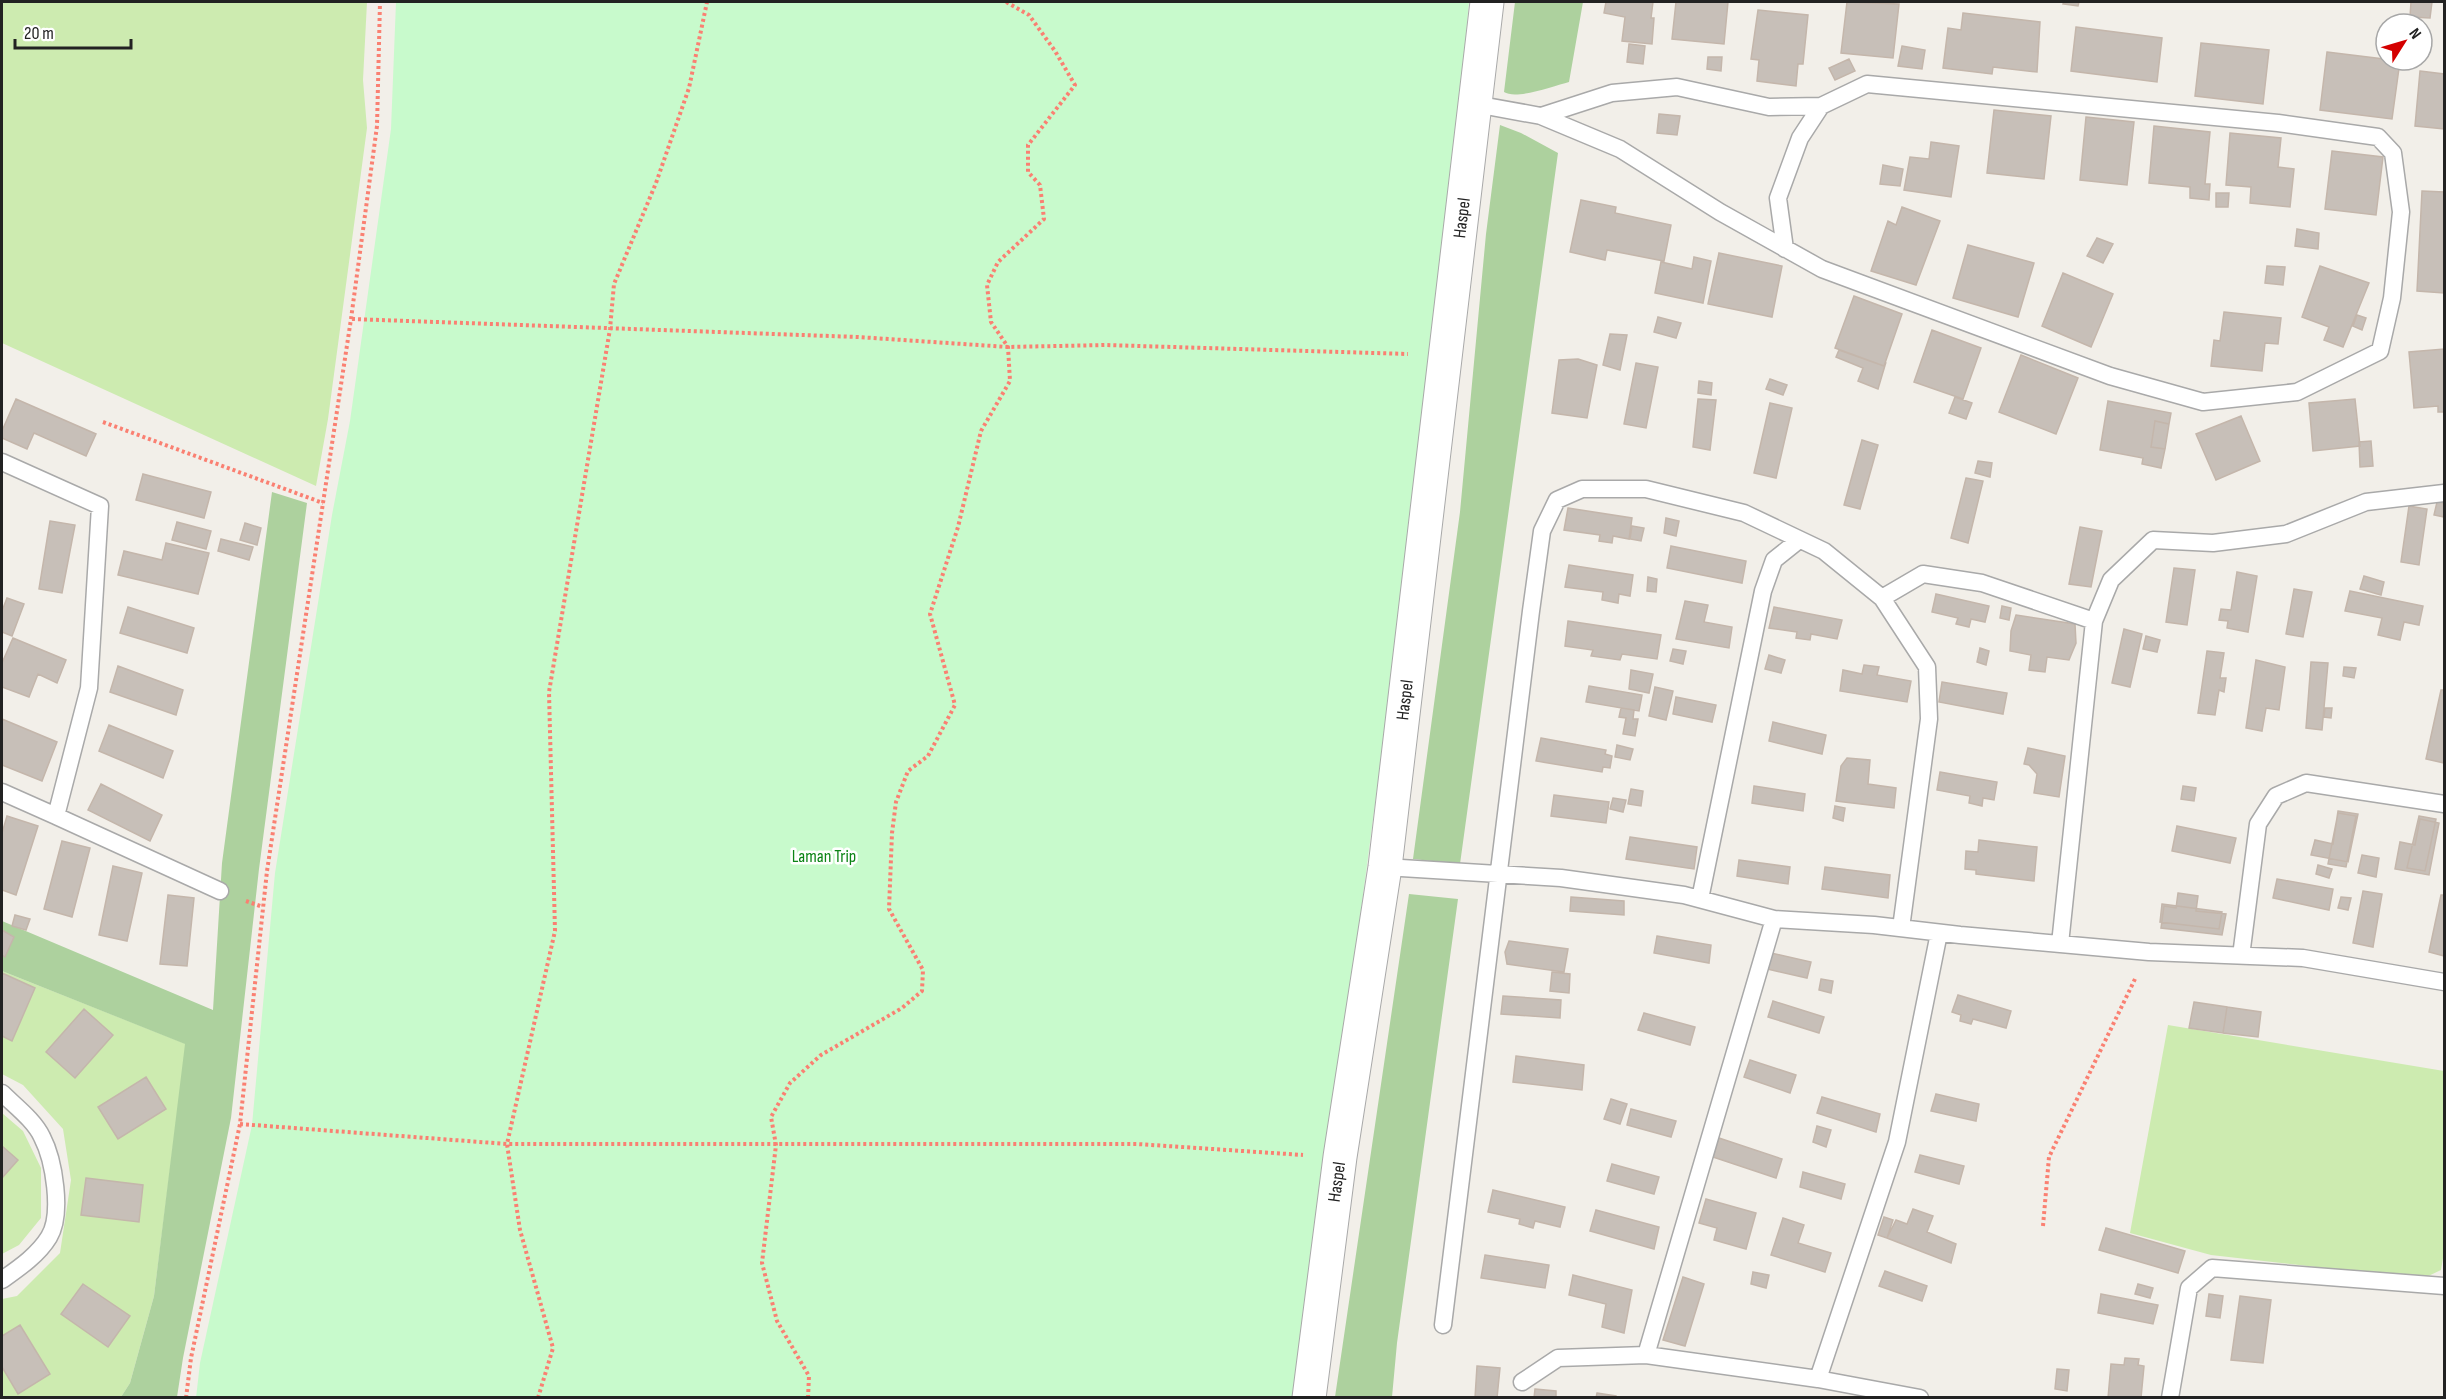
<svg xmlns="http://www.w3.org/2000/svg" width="2446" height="1399" viewBox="0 0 2446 1399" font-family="'Sofia Sans Condensed',sans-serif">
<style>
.grass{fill:#cdebb0}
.forest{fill:#add19e}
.park{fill:#c8facc}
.building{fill:#c7bfb8;stroke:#c4b6ab;stroke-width:1.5}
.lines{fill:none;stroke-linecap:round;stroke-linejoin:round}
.service-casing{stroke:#a9a9a9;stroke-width:19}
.minor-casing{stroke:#a9a9a9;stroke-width:35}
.path{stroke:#fa8072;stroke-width:4;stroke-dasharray:3 3;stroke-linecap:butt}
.service{stroke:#fff;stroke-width:16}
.minor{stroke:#fff;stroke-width:33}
.labels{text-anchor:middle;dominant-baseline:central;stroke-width:5;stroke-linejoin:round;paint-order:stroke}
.street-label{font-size:18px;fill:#222;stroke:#fff}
.park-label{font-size:18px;fill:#0c8416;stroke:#fff}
</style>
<rect width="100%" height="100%" fill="#f2efe9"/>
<path class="grass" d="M2 2H367L363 80 367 128 328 419 316 486 2 343Z
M2 971 186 1044 154 1296 130 1383 121 1397H2V1299L17 1296 60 1253 71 1180 63 1129 23 1085 2 1074Z
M2168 1025 2444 1071V1252L2441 1270 2422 1279 2211 1255 2130 1233Z
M2 1113 23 1131 41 1168V1218L19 1245 2 1254Z"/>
<path class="forest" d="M1515 2H1583L1569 82C1554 86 1516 100 1504 92Z
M1500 125 1521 133 1558 153 1460 864 1413 859 1460 512 1486 234Z
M272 492 307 503 259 869 231 1118 183 1358 177 1397H121L130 1383 154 1296 185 1044 2 971V921L213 1010 222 863Z
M1409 894 1458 899 1397 1343 1392 1397H1335Z"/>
<path class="park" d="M396 2H1469L1440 310 1297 1397 196 1398 200 1363 252 1125 275 873 332 515 350 421 391 129Z"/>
<path class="building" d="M1606 2H1653L1651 18H1654L1652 44 1622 41 1625 17 1604 13Z
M1676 2H1728L1724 44 1672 39Z
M1847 2 1899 4 1893 58 1841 53Z
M2064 2H2079L2078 6 2063 4Z
M2411 2H2432L2430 18 2410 17Z
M1758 10 1808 15 1803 64H1798L1796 86 1757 81 1759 60 1751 59Z
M1963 13 2040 22 2037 72 1993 67 1992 74 1943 68 1948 28 1961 30Z
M2076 27 2162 38 2157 82 2071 71Z
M2201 43 2269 50 2263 104 2195 96Z
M1629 44 1645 46 1643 64 1627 62Z
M1902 46 1925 50 1922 69 1898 66Z
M2327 52 2400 61 2392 119 2320 110Z
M1708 57H1722L1721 71 1707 69Z
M1849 59 1855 71 1835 80 1829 68Z
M2420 71 2444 74V129L2415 126Z
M1994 110 2051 116 2044 179 1987 173Z
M1659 114 1680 116 1677 135 1657 133Z
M2086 117 2134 122 2127 185 2080 180Z
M2154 126 2210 132 2205 184H2210L2209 200 2190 198V187L2149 183Z
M2230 133 2281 138 2278 167 2294 169 2290 207 2250 203 2251 187 2226 185Z
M1931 142 1959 146 1951 197 1904 190 1910 157 1929 159Z
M2332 151 2383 157 2376 215 2325 209Z
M1883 165 1903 169 1900 186 1880 184Z
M2422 191 2444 192V293L2417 291Z
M2216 193H2229L2228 207H2216Z
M1581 200 1616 207 1615 213 1671 225 1664 261 1607 250 1605 260 1570 252Z
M1902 207 1940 221 1916 285 1871 271 1888 221 1896 225Z
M2297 229 2319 233 2318 249 2295 246Z
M2097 238 2113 244 2103 263 2087 256Z
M1968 245 2034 263 2018 317 1953 298Z
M1719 253 1782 266 1772 317 1708 304Z
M1694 257 1711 261 1703 303 1655 293 1661 262 1692 269Z
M2267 266 2285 267 2283 285 2265 283Z
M2320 266 2369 283 2343 347 2324 340 2329 327 2302 317Z
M2063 273 2113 294 2091 347 2042 326Z
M1854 296 1902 314 1884 366 1835 348Z
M2224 312 2281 318 2278 344 2265 343 2262 371 2211 366 2214 340 2220 341Z
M2357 315 2366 318 2362 330 2353 326Z
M1658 317 1681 323 1676 338 1654 332Z
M1932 330 1981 348 1963 399 1914 382Z
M1610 334 1627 335 1620 370 1603 365Z
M2444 349V412H2438V406L2414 408 2409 352Z
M1839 350 1884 366 1886 362 1878 389 1858 381 1863 368 1836 357Z
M2021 355 2078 378 2056 434 1999 412Z
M1578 359 1597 365 1587 418 1552 413 1559 360Z
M1636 363 1658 367 1646 428 1624 424Z
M1770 379 1787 385 1783 395 1766 389Z
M1699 381 1712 383 1711 395 1698 393Z
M1955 397 1972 403 1966 419 1949 413Z
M16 399 96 434 86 456 34 433 27 449 2 438V431Z
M1698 399 1716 400 1710 450 1693 447Z
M2355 399 2360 446 2313 451 2309 403Z
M2108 401 2171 413 2169 424 2155 421 2151 447 2165 449 2161 468 2142 464 2143 458 2100 450Z
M1770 403 1792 408 1776 478 1754 473Z
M2241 416 2260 461 2216 480 2196 434Z
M2155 421 2169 424 2165 449 2151 447Z
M1862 440 1878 445 1860 509 1844 505Z
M2371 441 2373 466 2360 467 2359 442Z
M1978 461 1992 463 1990 477 1975 473Z
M143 474 211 492 204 518 136 500Z
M1966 478 1983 481 1968 543 1951 538Z
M2437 502 2444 503V517L2434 515Z
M2409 506 2427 509 2419 565 2401 562Z
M1568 508 1632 518 1629 539 1613 536 1612 543 1599 541 1600 535 1564 530Z
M1666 518 1679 521 1676 536 1664 533Z
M50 521 75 525 62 593 39 589Z
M177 522 211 531 206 549 172 540Z
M245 523 261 528 257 545 240 540Z
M1632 526 1644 528 1641 541 1630 539Z
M2080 527 2102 531 2091 587 2069 584Z
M221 539 253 547 249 560 218 551Z
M166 543 209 553 198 594 118 575 124 551 162 560Z
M1671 546 1746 561 1742 583 1667 568Z
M1569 565 1633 575 1630 596 1619 594 1618 603 1602 600 1603 592 1565 587Z
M2174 568 2195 570 2187 625 2166 622Z
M2237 572 2257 576 2248 632 2227 628 2228 621 2219 620 2221 609 2231 610Z
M2364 576 2384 582 2381 595 2360 589Z
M1648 577 1657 579 1656 592 1647 591Z
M2294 589 2312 592 2303 637 2286 634Z
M2350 591 2423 606 2419 625 2404 622 2400 640 2378 635 2382 618 2345 611Z
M1936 594 1989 606 1985 622 1971 619 1969 627 1956 624 1958 618 1932 612Z
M7 598 24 604 12 636 2 632V611Z
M1685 601 1708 605 1704 622 1732 627 1729 648 1676 639Z
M2002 606 2011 608 2009 620 2000 618Z
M128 607 194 628 187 653 120 633Z
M1774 607 1842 620 1837 639 1811 634 1810 640 1796 638 1797 632 1769 628Z
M2016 615 2075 624 2076 643 2069 660 2047 657 2045 672 2029 670 2031 655 2010 651 2011 631Z
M1568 621 1661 635 1657 659 1622 654 1620 660 1591 656 1593 650 1565 646Z
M2124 629 2142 634 2130 687 2112 683Z
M2146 636 2160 640 2157 652 2143 649Z
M13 638 66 660 57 683 38 674 29 697 2 687V663Z
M1980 648 1989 651 1986 665 1977 662Z
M1673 649 1686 651 1683 664 1670 661Z
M2207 651 2224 653 2220 678H2226L2224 692 2219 690 2215 715 2198 713Z
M1769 655 1785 660 1781 673 1765 669Z
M2256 660 2285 667 2279 710 2266 708 2262 731 2246 728Z
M2311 662 2328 663 2322 730 2306 728Z
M1864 665 1879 667 1877 675 1911 681 1907 702 1840 691 1843 670 1862 674Z
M118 666 183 690 176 715 110 692Z
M2344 667 2356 668 2354 678 2343 676Z
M1631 670 1653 674 1649 693 1629 689Z
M1942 682 2007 693 2003 714 1939 702Z
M1589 686 1642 695 1639 711 1586 702Z
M1655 687 1673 691 1666 720 1649 716Z
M2441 690H2444V763L2426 759Z
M1676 697 1716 705 1712 722 1673 714Z
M1621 708 1634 710 1633 719H1638L1635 736 1623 734 1626 718 1619 717Z
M2325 708H2332L2331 718 2324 717Z
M2 719 57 742 42 781 2 765Z
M1773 722 1826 735 1822 754 1769 741Z
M109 725 173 751 163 778 99 751Z
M1541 738 1606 750 1605 754 1612 756 1610 768 1603 767 1602 772 1536 761Z
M1617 745 1633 749 1630 760 1615 757Z
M2028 748 2065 756 2059 797 2034 793 2037 774 2029 765 2024 764Z
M1847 758 1870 760 1868 784 1896 788 1894 808 1836 801 1841 766Z
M1940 772 1997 782 1994 800 1983 798 1982 806 1969 803 1970 796 1937 790Z
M101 784 162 815 150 841 88 810Z
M1754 786 1805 794 1803 811 1752 803Z
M2183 786 2196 788 2194 801 2181 799Z
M1631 789 1643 791 1641 806 1628 804Z
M1554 795 1609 802 1606 823 1551 816Z
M1613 798 1626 800 1623 812 1610 809Z
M1835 806 1845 808 1843 821 1833 818Z
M2338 811 2358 814 2348 862 2311 855 2315 840 2333 844Z
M2338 813 2356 816 2346 867 2328 864Z
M7 816 38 826 16 895 2 890V833Z
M2419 816 2436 819 2425 871 2407 868Z
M2420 819 2439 823 2429 875 2395 869 2400 842 2415 845Z
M2177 826 2236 838 2230 863 2172 851Z
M1630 837 1697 847 1694 869 1626 859Z
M1979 840 2037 847 2034 881 1976 874V870L1965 869 1966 851 1978 852Z
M62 841 90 848 72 917 44 909Z
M2362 855 2379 858 2376 877 2358 873Z
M1739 860 1790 867 1788 884 1737 876Z
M2318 865 2332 869 2329 878 2316 874Z
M113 866 142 873 127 941 99 935Z
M1825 867 1890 875 1888 898 1822 889Z
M2277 879 2333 889 2329 910 2273 898Z
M2363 891 2382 894 2373 947 2353 943Z
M2178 893 2198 896 2196 911 2226 914 2222 935 2161 928 2164 906 2176 908Z
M168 895 194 898 187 966 160 964Z
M2441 895H2444V956L2429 952Z
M1571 897 1624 901V915L1570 911Z
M2341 897 2351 898 2348 910 2338 908Z
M2162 904 2222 912 2219 929 2160 922Z
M15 915 30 919 26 930 12 926Z
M2 930 14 937 5 957 2 955Z
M1657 936 1711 945 1709 963 1654 953Z
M1509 941 1568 949 1564 972 1507 964 1505 952Z
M1771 953 1811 962 1807 978 1767 969Z
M1552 972 1570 974 1569 993 1550 991Z
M2 973 35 988 12 1041 2 1036Z
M1821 979 1833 981 1831 993 1819 990Z
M1958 995 2011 1011 2006 1028 1973 1019 1971 1024 1960 1021 1961 1015 1952 1012Z
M1503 996 1561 1000 1560 1018 1501 1014Z
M1773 1001 1824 1017 1819 1033 1768 1017Z
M2194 1002 2227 1007 2223 1033 2189 1028Z
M2227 1007 2261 1012 2258 1037 2223 1033Z
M84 1009 113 1035 75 1078 46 1052Z
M1644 1013 1695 1027 1690 1045 1638 1030Z
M1516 1056 1584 1065 1582 1090 1513 1082Z
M1750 1060 1796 1075 1790 1093 1744 1077Z
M146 1077 166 1109 118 1139 98 1107Z
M1936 1094 1979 1104 1976 1121 1931 1111Z
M1822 1097 1880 1114 1876 1132 1817 1113Z
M1611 1099 1627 1104 1620 1124 1604 1119Z
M1631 1109 1676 1121 1671 1137 1627 1125Z
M1817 1126 1831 1130 1826 1147 1813 1142Z
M1719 1138 1782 1159 1776 1178 1713 1157Z
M2 1146 18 1160 2 1178Z
M1920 1155 1964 1166 1959 1184 1915 1172Z
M1612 1164 1659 1177 1654 1194 1607 1181Z
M1803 1172 1845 1184 1841 1199 1800 1187Z
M86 1178 143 1185 139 1222 81 1215Z
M1493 1190 1565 1207 1560 1227 1535 1221 1533 1228 1519 1224 1520 1219 1488 1212Z
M1706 1199 1756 1213 1746 1249 1714 1240 1717 1228 1699 1223Z
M1913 1209 1933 1216 1927 1232 1956 1244 1951 1263 1887 1238 1896 1220 1907 1224Z
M1596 1210 1659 1227 1654 1249 1590 1231Z
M1884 1217 1893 1220 1887 1238 1878 1235Z
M1783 1218 1804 1225 1798 1243 1831 1253 1825 1272 1771 1255Z
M2106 1228 2185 1251 2178 1273 2099 1250Z
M1485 1255 1549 1265 1545 1288 1481 1278Z
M1885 1271 1927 1286 1922 1301 1879 1286Z
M1753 1272 1769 1275 1766 1288 1751 1284Z
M1573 1275 1632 1290 1624 1333 1602 1327 1606 1304 1569 1295Z
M1683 1277 1704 1284 1685 1346 1663 1340Z
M83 1284 130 1316 108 1347 61 1314Z
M2138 1284 2153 1288 2150 1298 2135 1294Z
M2101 1294 2158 1305 2153 1324 2098 1313Z
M2209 1294 2223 1296 2220 1318 2206 1316Z
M2240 1296 2271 1300 2263 1363 2231 1360Z
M20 1325 50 1374 18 1394 2 1367V1336Z
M2125 1358 2139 1359 2138 1365 2144 1366 2141 1398H2108L2111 1364 2124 1365Z
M1477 1366 1500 1368 1497 1398H1475Z
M2057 1369 2069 1370 2067 1391 2055 1389Z
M1535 1389 1556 1391V1398H1534Z
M1597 1393 1616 1396V1398H1596Z"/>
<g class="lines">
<g class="service-casing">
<path id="service" d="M1475 104 1541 116 1620 149 1720 212 1822 269 2110 376 2203 402 2297 392 2380 351 2392 298 2401 212 2393 153 2378 137 2278 123 1867 84 1821 106 1769 107 1677 87 1612 93 1541 116
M1785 249 1778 198 1800 138 1821 106
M2 462 100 506 89 688 56 816 2 792
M1882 598 1923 574 1982 583 2094 621 2060 944
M2094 621 2111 580 2153 540 2213 543 2286 534 2366 502 2444 493
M56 816 220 891
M1385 867 1561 878 1684 895 1774 919 1874 925 1960 935 2149 952 2303 958 2444 982
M1700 899 1763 591 1774 560 1799 540
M2241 956 2258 824 2276 796 2306 783 2444 804
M2 1093C15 1106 34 1120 42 1137 54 1160 63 1214 49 1237 38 1255 19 1268 2 1280
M1443 1325 1531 611 1542 531 1557 500 1582 489H1646L1744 513 1824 551 1882 598 1927 667 1929 719 1901 928
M1646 1355 1818 1379 1920 1398
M1818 1379 1897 1142 1939 933
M1522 1382 1558 1358 1646 1355 1774 919
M2170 1398 2189 1288 2212 1268 2444 1286"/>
</g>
<g class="minor-casing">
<path id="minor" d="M1309 1398 1340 1157 1385 867 1487 2"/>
</g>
<path class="path" d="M352 319 858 337 1008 347 1105 345 1408 354
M103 422 323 503
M246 901 263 907
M240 1124 507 1144H1137L1303 1155
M2043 1226 2049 1157 2135 979
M186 1398 191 1358 240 1124 267 871 351 319 377 126 380 2
M538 1398 553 1348 520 1230 507 1144 555 931 549 692 610 329 614 284 656 183 689 88 707 2
M808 1398 809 1376 777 1321 762 1263 776 1145 771 1117 790 1083 821 1055 902 1008 922 991 923 970 889 909 892 833 896 802 908 771 928 756 955 705 930 614 958 527 981 431 1010 381 1008 347 991 322 987 285 998 262 1044 219 1040 185 1028 172V145L1075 85 1055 51 1029 15 1006 2"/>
<use href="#service" class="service"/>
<use href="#minor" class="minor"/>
</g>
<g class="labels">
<g class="street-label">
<text transform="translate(1462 218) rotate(-83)">Haspel</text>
<text transform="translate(1405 700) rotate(-83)">Haspel</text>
<text transform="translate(1337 1182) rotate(-82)">Haspel</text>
</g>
<g class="park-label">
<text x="824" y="856">Laman Trip</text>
</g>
</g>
<rect width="2446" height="1399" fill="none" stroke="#222222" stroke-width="6"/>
<g transform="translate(2404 42) rotate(53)"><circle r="28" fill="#ffffff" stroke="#a7a7a7" stroke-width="1.5"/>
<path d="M0-4.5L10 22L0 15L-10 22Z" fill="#d40000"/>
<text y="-9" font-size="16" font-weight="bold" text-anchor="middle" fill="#222222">N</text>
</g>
<path d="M15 39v9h116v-9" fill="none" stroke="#222222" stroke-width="3"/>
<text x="24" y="39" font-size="18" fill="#222222" stroke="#ffffff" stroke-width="4.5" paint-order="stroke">20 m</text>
</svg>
